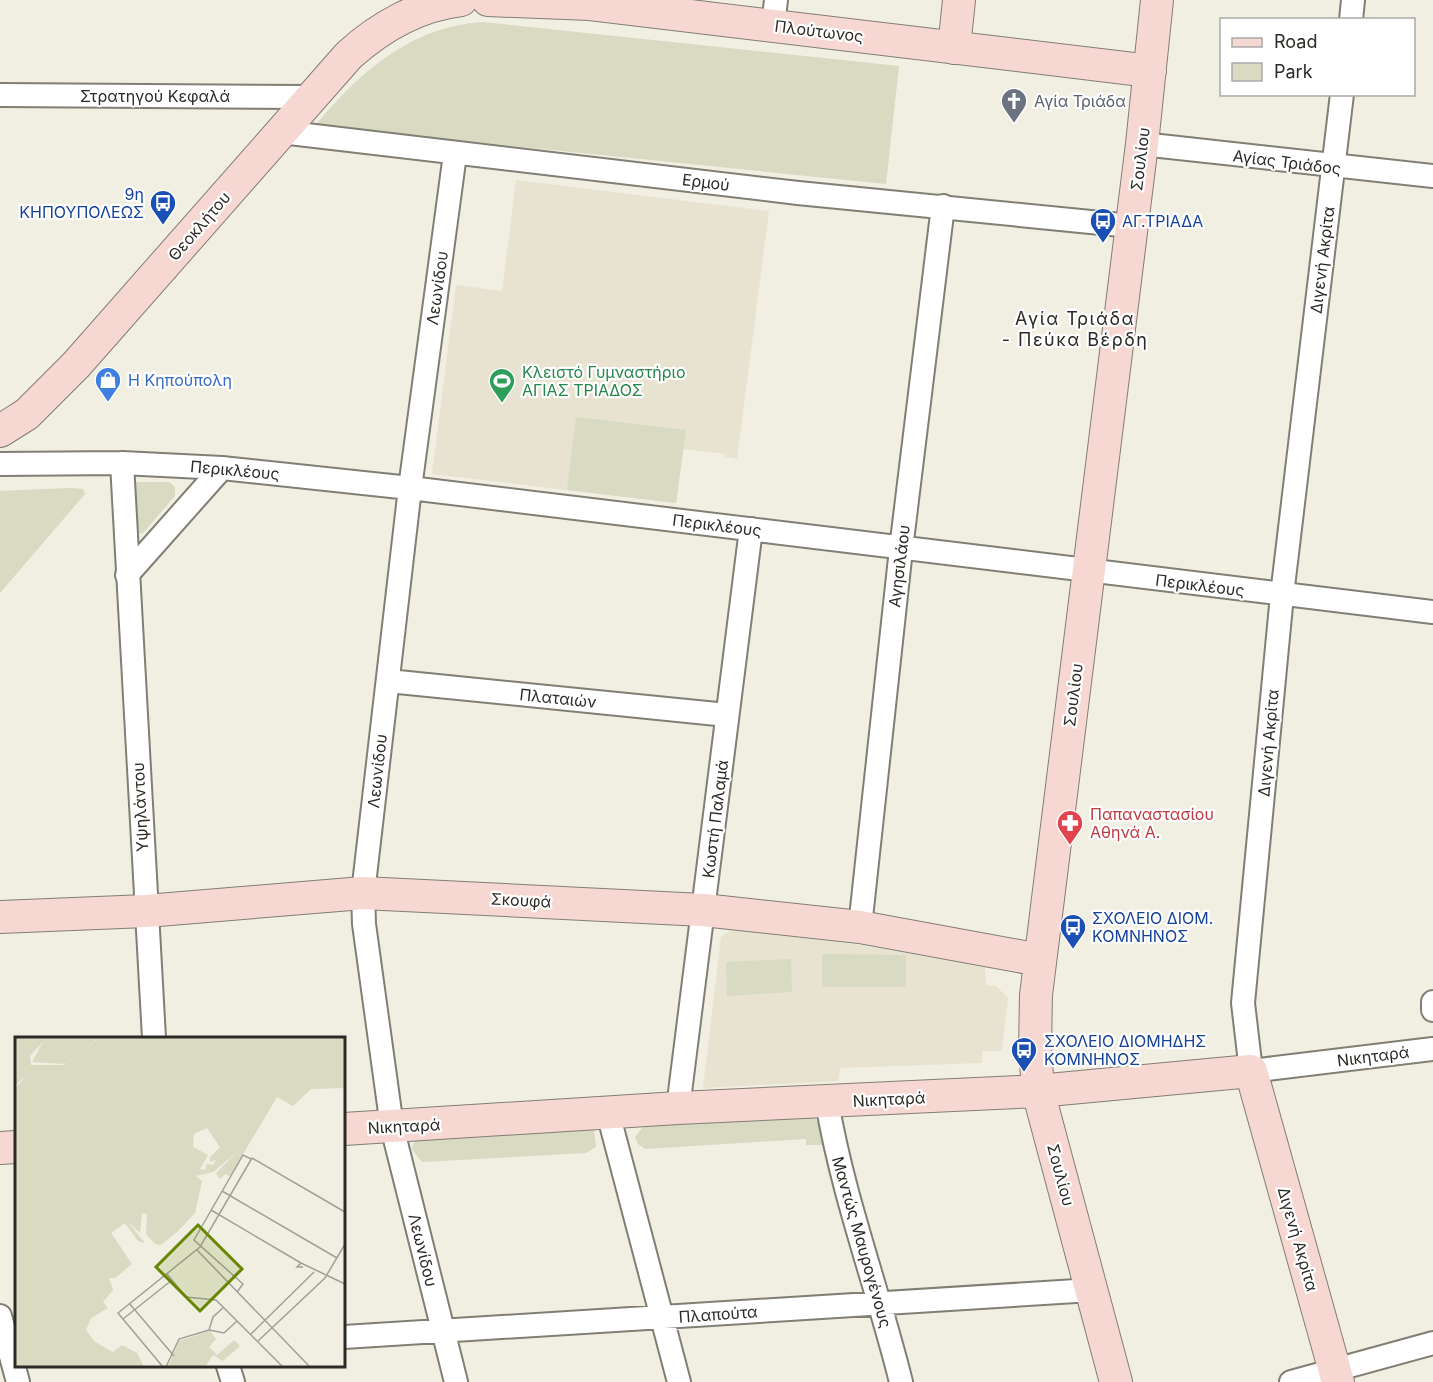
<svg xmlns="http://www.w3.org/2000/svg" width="1433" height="1382" viewBox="0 0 1433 1382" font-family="Inter,sans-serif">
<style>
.built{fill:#e7e3d0}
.green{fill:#d8dac1}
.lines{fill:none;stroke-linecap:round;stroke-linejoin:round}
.street-casing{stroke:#817e74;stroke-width:26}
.secondary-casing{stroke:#817e74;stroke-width:34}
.street{stroke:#fff;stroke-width:22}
.secondary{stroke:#f7d7d2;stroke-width:32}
.labels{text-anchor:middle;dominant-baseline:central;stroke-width:4.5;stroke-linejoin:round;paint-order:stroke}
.street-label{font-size:16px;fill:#2b2a26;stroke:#fff}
.worship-label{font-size:16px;fill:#5b616d;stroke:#fff;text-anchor:start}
.transit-label{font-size:16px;fill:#164399;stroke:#fff;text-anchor:start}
.leisure-label{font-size:16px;fill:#27864d;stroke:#fff;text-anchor:start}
.shop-label{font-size:16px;fill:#366cbe;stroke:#fff;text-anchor:start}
.health-label{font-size:16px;fill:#be3a42;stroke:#fff;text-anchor:start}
.neighbourhood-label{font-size:18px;letter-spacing:1.5px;fill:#2b2a26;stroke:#fff}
.inset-road{fill:none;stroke:#a2a097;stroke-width:1.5}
.view{fill:#678703;fill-opacity:0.15;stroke:#678703;stroke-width:3}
.inset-edge{fill:none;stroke:#2b2a26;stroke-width:3}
</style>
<rect width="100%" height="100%" fill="#f1eee2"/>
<path class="built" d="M516 180 769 211 737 459 725 457V454L683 449 676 503 432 474 456 285 502 291Z
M732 929 860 945 985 967 986 985 996 986 1008 998 1002 1051H982V1063L840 1068 838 1081 703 1088 721 937Z"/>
<path class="green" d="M483 22 899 66 886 184 315 126C359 73 411 26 483 22Z
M576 417 686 430 676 503 567 490Z
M136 482H169L175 487V496L143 533 136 534 131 484Z
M70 488 83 489 85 494 0 593V491Z
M822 954 906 955V987H822Z
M791 959 792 992 727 996 726 962Z
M810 1116 816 1119 824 1145H806V1139L645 1149 638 1144 635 1137 643 1127Z
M594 1127 596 1147 586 1153 422 1162 412 1149 414 1142 419 1138Z"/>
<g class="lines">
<g class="street-casing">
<path id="street" d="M1351 20 1353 0
M773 25 776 0
M1342 94 1282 595 1243 1003 1251 1071 1433 1049
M0 95 310 97
M281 132 798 193 1131 226
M1142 144 1433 176
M455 154 410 488 363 893 364 924 392 1127 456 1382
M122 463 154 1038
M0 464 122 463 222 468 410 488 1433 612
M127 575 222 468
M388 681 727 715
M860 927 901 549 943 206
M1433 1002V1010
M827 1102C843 1197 878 1289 901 1382
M678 1108 751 529
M608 1113 679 1382
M0 1316 18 1382
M344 1337 1092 1290
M228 1366 233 1382
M1291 1382 1433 1343"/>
</g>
<g class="secondary-casing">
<path id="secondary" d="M488 0 590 4 1150 71
M954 48 959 0
M0 431 27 414 76 365 349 55C380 27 419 5 461 0
M0 917 146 911 363 893 703 910 860 927 1040 960
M344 1129 678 1108 1038 1091 1251 1071 1338 1382
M0 1148 16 1147
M1116 1382 1038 1091 1035 1048 1036 995 1142 144 1157 0"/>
</g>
<use href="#street" class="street"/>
<use href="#secondary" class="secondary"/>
</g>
<defs>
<g id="church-pin" transform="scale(1.35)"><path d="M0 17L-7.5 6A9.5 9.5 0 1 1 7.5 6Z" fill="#6b7280" stroke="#fff"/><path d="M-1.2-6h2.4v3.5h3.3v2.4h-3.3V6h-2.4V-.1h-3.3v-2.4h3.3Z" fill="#fff"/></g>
<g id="bus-pin" transform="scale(1.35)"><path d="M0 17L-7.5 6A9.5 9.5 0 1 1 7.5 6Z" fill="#1a4fb4" stroke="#fff"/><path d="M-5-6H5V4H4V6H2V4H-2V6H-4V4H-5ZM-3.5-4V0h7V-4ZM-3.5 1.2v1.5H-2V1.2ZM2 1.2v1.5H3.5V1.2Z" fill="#fff"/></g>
<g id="shop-pin" transform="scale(1.35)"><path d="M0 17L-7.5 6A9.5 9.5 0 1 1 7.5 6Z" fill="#3f7fe0" stroke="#fff"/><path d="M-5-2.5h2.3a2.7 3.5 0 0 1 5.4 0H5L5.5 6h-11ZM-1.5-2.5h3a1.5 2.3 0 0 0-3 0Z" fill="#fff"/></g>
<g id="stadium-pin" transform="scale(1.35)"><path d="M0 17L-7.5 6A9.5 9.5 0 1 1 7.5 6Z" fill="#2e9e5b" stroke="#fff"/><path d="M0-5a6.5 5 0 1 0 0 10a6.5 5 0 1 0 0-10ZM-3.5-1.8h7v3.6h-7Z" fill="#fff"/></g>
<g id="pharmacy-pin" transform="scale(1.35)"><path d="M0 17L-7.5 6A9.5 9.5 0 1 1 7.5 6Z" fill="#e0444e" stroke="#fff"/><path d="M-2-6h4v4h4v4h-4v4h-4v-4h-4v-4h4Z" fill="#fff"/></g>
</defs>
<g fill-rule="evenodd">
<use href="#church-pin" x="1014" y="101"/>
<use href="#bus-pin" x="163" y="203"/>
<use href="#bus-pin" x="1103" y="221"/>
<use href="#shop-pin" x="108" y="380"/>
<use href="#stadium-pin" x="502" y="381"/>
<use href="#pharmacy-pin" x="1070" y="823"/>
<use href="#bus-pin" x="1073" y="927"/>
<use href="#bus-pin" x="1024" y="1050"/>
</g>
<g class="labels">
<g class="street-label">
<text transform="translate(819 31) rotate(7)">Πλούτωνος</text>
<text x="155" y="96">Στρατηγού Κεφαλά</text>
<text transform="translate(1140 159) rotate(-83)">Σουλίου</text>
<text transform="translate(1287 162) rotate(7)">Αγίας Τριάδος</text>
<text transform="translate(706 182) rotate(7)">Ερμού</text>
<text transform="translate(199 226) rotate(-49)">Θεοκλήτου</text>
<text transform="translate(1322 260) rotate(-83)">Διγενή Ακρίτα</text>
<text transform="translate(437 288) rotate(-82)">Λεωνίδου</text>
<text transform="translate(235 470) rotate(5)">Περικλέους</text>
<text transform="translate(717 525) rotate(7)">Περικλέους</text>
<text transform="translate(899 566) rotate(-83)">Αγησιλάου</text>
<text transform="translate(1200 585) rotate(7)">Περικλέους</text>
<text transform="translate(1073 695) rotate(-83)">Σουλίου</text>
<text transform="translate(558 698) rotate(6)">Πλαταιών</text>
<text transform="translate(1268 743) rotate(-85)">Διγενή Ακρίτα</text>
<text transform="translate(377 771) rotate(-84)">Λεωνίδου</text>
<text transform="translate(140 807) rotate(-93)">Υψηλάντου</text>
<text transform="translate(715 819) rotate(-83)">Κωστή Παλαμά</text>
<text transform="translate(521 900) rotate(3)">Σκουφά</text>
<text transform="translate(1373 1056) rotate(-7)">Νικηταρά</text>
<text transform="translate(889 1099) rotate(-3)">Νικηταρά</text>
<text transform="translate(404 1126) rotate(-3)">Νικηταρά</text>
<text transform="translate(1061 1175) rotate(75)">Σουλίου</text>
<text transform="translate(1298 1239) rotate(74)">Διγενή Ακρίτα</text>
<text transform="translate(862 1242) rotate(74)">Μαντώς Μαυρογένους</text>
<text transform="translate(423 1250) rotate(76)">Λεωνίδου</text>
<text transform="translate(718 1314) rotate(-4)">Πλαπούτα</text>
</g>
<g class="worship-label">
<text x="1034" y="101">Αγία Τριάδα</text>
</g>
<g class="transit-label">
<text x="144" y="194" text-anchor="end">9η<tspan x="144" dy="18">ΚΗΠΟΥΠΟΛΕΩΣ</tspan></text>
<text x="1122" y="221">ΑΓ.ΤΡΙΑΔΑ</text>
<text x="1092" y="918">ΣΧΟΛΕΙΟ ΔΙΟΜ.<tspan x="1092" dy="18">ΚΟΜΝΗΝΟΣ</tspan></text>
<text x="1044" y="1041">ΣΧΟΛΕΙΟ ΔΙΟΜΗΔΗΣ<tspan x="1044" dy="18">ΚΟΜΝΗΝΟΣ</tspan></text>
</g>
<g class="leisure-label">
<text x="522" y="372">Κλειστό Γυμναστήριο<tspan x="522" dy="18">ΑΓΙΑΣ ΤΡΙΑΔΟΣ</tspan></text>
</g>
<g class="shop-label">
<text x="128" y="380">Η Κηπούπολη</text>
</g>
<g class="health-label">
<text x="1090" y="814">Παπαναστασίου<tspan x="1090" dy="18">Αθηνά Α.</tspan></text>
</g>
<g class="neighbourhood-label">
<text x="1075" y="318">Αγία Τριάδα<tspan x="1075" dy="21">- Πεύκα Βέρδη</tspan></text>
</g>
</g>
<g transform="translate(15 1037)">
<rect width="330" height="330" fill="#f1eee2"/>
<path d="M0 0H85L50 27 17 25 28 5 15 19 16 28H48L86 0H330V51L296 52 278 69 262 60 215 139 210 137 205 142 201 136 221 116 198 135 181 139 187 144 180 176 165 192 146 208 140 207 131 197 132 177 127 176 125 196 112 184 130 206 123 204 110 186 96 196 117 227 100 241H94L98 253 88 265 93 271 76 281 71 293 80 305 98 315 107 308 122 316 129 330H0V51L12 39 0 48ZM192 91 205 110 195 120V125L201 123 198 128 192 127 190 133 185 132 193 118 178 110 179 97ZM195 294 201 302 194 310 202 318 219 303 225 309 208 324 198 318 190 330H153L164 304Z" fill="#d8dac1" fill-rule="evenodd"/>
<path class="inset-road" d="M237 121 330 175M207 154 322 221M196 173 286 226M182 213 295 330M288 230H282L286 226 330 247M152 237 171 260 201 263 268 330M222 255 228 247 179 203 228 118 236 122M114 266 159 319M108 282 157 243M194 293 209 296 222 284M194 293 198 280 209 270M236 297 299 235M243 304 310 241 330 207M148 330 103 276 185 210 237 121M151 330 164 302 194 293"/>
<path class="view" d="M183 188 227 232 185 274 141 230Z"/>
<rect width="330" height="330" class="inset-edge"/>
</g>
<rect x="1220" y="18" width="195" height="78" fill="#ffffff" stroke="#aaaaa8" stroke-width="1.5"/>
<rect x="1232" y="38" width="30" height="9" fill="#f7d7d2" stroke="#aaaaa8" stroke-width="1.5"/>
<text x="1274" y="48" font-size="18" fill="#2b2a26">Road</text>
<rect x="1232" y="63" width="30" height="18" fill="#d8dac1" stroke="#aaaaa8" stroke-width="1.5"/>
<text x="1274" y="78" font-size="18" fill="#2b2a26">Park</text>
</svg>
